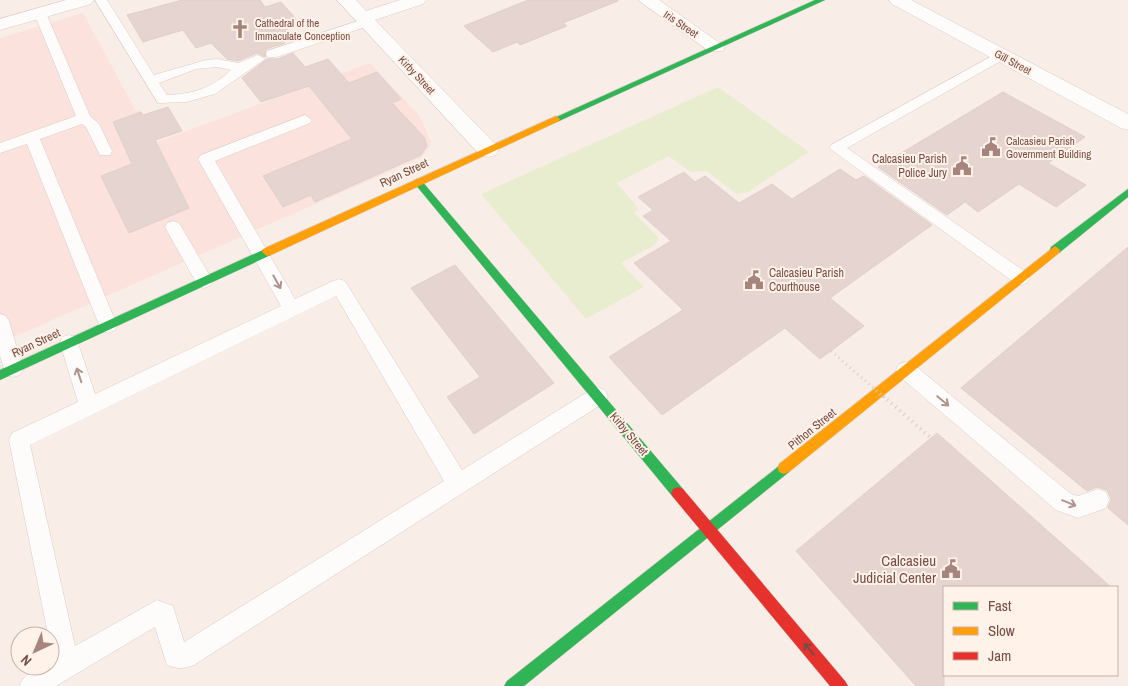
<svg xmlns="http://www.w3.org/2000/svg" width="1128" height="686" viewBox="0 0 1128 686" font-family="'Archivo Narrow',sans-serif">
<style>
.commercial{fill:#fce2dd}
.green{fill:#e8edd0}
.building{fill:#e5d4cf;stroke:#e1cfc9}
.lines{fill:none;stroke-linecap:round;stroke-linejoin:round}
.lane-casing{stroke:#d9cbc6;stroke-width:1}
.street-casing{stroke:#d9cbc6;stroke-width:1}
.fast-casing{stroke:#d8c9c3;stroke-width:1}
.slow-casing{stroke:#d8c9c3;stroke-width:1}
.jam-casing{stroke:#d8c9c3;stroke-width:1}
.lane{fill:#fefcfb;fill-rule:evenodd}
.street{fill:#fefcfb;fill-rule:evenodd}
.fast{fill:#30b455;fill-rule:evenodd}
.slow{fill:#ff9f0a;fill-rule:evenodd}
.jam{fill:#e5322d;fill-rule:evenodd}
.path-bridge-far1{stroke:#d8ccc8;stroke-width:3;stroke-dasharray:1 4;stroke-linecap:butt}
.path-bridge{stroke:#d8ccc8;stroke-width:4;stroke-dasharray:1 4.5;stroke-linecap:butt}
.oneway{stroke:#ae938e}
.oneway2{stroke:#784d45}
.labels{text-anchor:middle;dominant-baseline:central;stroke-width:4;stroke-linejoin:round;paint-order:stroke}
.far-poi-label{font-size:11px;fill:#784d45;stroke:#fff2e9;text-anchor:start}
.far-street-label{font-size:11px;fill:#784d45;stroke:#fff2e9}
.poi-label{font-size:12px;fill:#784d45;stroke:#fff2e9;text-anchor:end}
.street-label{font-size:12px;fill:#784d45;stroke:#fff2e9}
.near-poi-label{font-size:15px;fill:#784d45;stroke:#fff2e9;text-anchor:end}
</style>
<rect width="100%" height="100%" fill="#f8eee7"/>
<path class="commercial" d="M83 13 136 111 140 110 157 142 370 63 419 115 431 142 428 150 420 158 0 343V38Z"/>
<path class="green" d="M718 87 809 152 748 192 736 194 707 171 690 172 669 156 617 183 639 209 634 213 659 238 655 245 621 263 644 287 586 319 481 194Z"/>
<path class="building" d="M182 0H260L265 7 281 2 296 19 280 38 285 43 266 49 265 57 257 53 238 61 227 59 211 43 196 48 183 30 143 42 127 15Z
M528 0H618V1L563 23 567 26 520 45 517 42 493 52 464 26Z
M293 53 305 67 328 59 349 83 377 72 401 99 392 103 424 137 427 146 421 155 315 202 311 195 283 207 263 176 352 139 309 86 261 102 242 78 267 59H278Z
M1003 92 1085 137 1048 163 1086 185 1056 207 1019 184 978 212 965 202 947 215 878 167Z
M168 107 182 131 155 140 189 208 129 233 101 176 132 164 113 122 141 112 143 115Z
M840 169 856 180 864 176 932 225 830 298 864 326 820 359 785 328 662 415 609 357 683 310 634 263 671 241 643 216 653 210 638 197 684 172 695 182 705 176 739 203 772 184 792 199Z
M1128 247V525L1108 508 1111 499 1107 490 1097 487 1087 491 961 388Z
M455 265 554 383 474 434 447 397 480 377 411 288Z
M937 433 1111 587H944V686H916L796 551Z"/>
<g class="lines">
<g class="lane-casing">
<path id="lane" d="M95 0H107L154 75 206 60 217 59 238 63 258 55 265 59 215 94 186 102 158 103ZM217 67 231 70C212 88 193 94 167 95L159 83 196 69Z
M40 9 46 13 90 116 99 124 112 151 110 155H100L86 127 82 124 40 139 117 325 115 330 108 333 101 330 99 325 27 144 0 153V143L76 116 34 13Z
M367 18 371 19 373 22 371 25 277 57H267L266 54 267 51Z
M1001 51 1006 52 1007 55 1006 58 847 148 1027 273 1030 278 1027 283 1021 285 1015 283 829 148 831 145Z
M305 115 312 120 310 123 215 161 295 299 333 281 339 279 345 281 462 470 591 390 598 387 605 390 608 396 605 402 194 665C184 669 177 669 167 665L155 627 56 686H19C24 674 37 666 50 666V661L53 659 9 440 12 433 78 402 60 343 62 337 69 335 76 337 95 394 281 306 198 159 201 155ZM336 296 444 481 184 642 173 606 157 600 75 646 30 445Z
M173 221 179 223 210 276 213 281 210 286 204 288 198 286 165 227 167 223Z
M0 314 6 316 9 321 23 369 20 375 13 377 6 375 0 356Z
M906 362 913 364 1071 494 1078 496 1098 489 1106 492 1109 500 1106 508 1078 518 1056 510 899 376 896 370 899 364Z"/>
</g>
<g class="street-casing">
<path id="street" d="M66 0H94L91 4 0 30V19Z
M337 0H356L366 11 400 0H426L423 4 375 20 496 145 499 150 496 155 488 157 480 155Z
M638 0H659L725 47 723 51H709Z
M889 0H911L1128 114V130L1121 128 892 4Z"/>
</g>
<g class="fast-casing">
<path id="fast" d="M815 0H825L559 121 556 122 552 119Z
M418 179 421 180 683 489 685 493 683 497 678 499 673 497 415 184V180Z
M1128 189V197L1059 253H1051L1050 250 1051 247Z
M267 248 271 249 272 252 271 255 0 380V370Z
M784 462 789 464 790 468 789 472 524 686H504L507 681Z"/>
</g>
<g class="slow-casing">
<path id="slow" d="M556 116 560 119 559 121 271 255 267 256 262 252 263 249Z
M1055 246 1060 250 1059 253 789 472 784 474 779 472 778 468 779 464Z"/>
</g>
<g class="jam-casing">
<path id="jam" d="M678 487 683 489 845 681 848 686H830L673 497 671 493 673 489Z"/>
</g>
<use href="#lane" class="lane"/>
<use href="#street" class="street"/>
<use href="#fast" class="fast"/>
<use href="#slow" class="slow"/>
<use href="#jam" class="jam"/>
<path class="path-bridge-far1" d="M831 351 885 398"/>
<path class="path-bridge" d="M883 396 931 438"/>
</g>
<defs><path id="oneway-shaft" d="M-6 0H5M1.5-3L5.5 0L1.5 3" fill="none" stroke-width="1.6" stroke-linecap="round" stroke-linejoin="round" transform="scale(1.25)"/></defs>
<g class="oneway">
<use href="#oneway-shaft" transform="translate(277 282) rotate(61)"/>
<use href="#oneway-shaft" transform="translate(79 375) rotate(-108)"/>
<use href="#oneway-shaft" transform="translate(943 401) rotate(40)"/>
<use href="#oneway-shaft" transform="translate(1069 503) rotate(22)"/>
</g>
<use class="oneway2" href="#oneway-shaft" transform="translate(809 649) rotate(-130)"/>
<defs>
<g id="church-bare" transform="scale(1.5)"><path d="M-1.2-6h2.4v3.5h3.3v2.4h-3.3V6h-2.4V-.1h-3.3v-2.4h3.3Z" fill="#a5857e" stroke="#fff2e9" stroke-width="2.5" paint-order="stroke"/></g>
<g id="civic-bare" transform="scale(1.5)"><path d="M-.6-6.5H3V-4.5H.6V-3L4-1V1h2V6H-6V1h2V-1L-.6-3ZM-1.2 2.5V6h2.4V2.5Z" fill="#a5857e" stroke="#fff2e9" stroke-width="2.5" paint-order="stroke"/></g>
</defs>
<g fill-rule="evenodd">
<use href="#church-bare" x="240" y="29"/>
<use href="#civic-bare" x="991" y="147"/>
<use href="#civic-bare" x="962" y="166"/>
<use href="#civic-bare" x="754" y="280"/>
<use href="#civic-bare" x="951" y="569"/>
</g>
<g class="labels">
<g class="far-poi-label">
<text x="255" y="23">Cathedral of the<tspan x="255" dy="13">Immaculate Conception</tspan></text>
<text x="1006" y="141">Calcasieu Parish<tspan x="1006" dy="13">Government Building</tspan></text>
</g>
<g class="far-street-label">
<text transform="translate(681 24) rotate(34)">Iris Street</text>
<text transform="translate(1013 62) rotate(28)">Gill Street</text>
<text transform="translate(417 75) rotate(47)">Kirby Street</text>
</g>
<g class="poi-label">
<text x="947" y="159">Calcasieu Parish<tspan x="947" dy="14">Police Jury</tspan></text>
<text x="769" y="273" text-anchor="start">Calcasieu Parish<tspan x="769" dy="14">Courthouse</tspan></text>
</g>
<g class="street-label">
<text transform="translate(404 173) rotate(-25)">Ryan Street</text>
<text transform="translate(36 343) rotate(-25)">Ryan Street</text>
<text transform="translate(812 429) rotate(-39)">Pithon Street</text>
<text transform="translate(629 434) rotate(50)">Kirby Street</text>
</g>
<g class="near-poi-label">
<text x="936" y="560">Calcasieu<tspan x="936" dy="17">Judicial Center</tspan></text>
</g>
</g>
<rect x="943" y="586" width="175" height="90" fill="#fff2e9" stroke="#c9b0a7"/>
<rect x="953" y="602" width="25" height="8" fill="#30b455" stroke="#c9b0a7"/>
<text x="988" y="611" font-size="15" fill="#784d45">Fast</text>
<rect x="953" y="627" width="25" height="8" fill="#ff9f0a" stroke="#c9b0a7"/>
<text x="988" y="636" font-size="15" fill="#784d45">Slow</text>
<rect x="953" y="652" width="25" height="8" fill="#e5322d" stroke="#c9b0a7"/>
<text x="988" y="661" font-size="15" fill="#784d45">Jam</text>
<g transform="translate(35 651) rotate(224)"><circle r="24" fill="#fff2e9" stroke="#c9b0a7"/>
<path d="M0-4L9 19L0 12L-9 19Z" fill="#a5857e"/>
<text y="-8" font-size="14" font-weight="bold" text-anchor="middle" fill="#784d45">N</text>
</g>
</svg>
